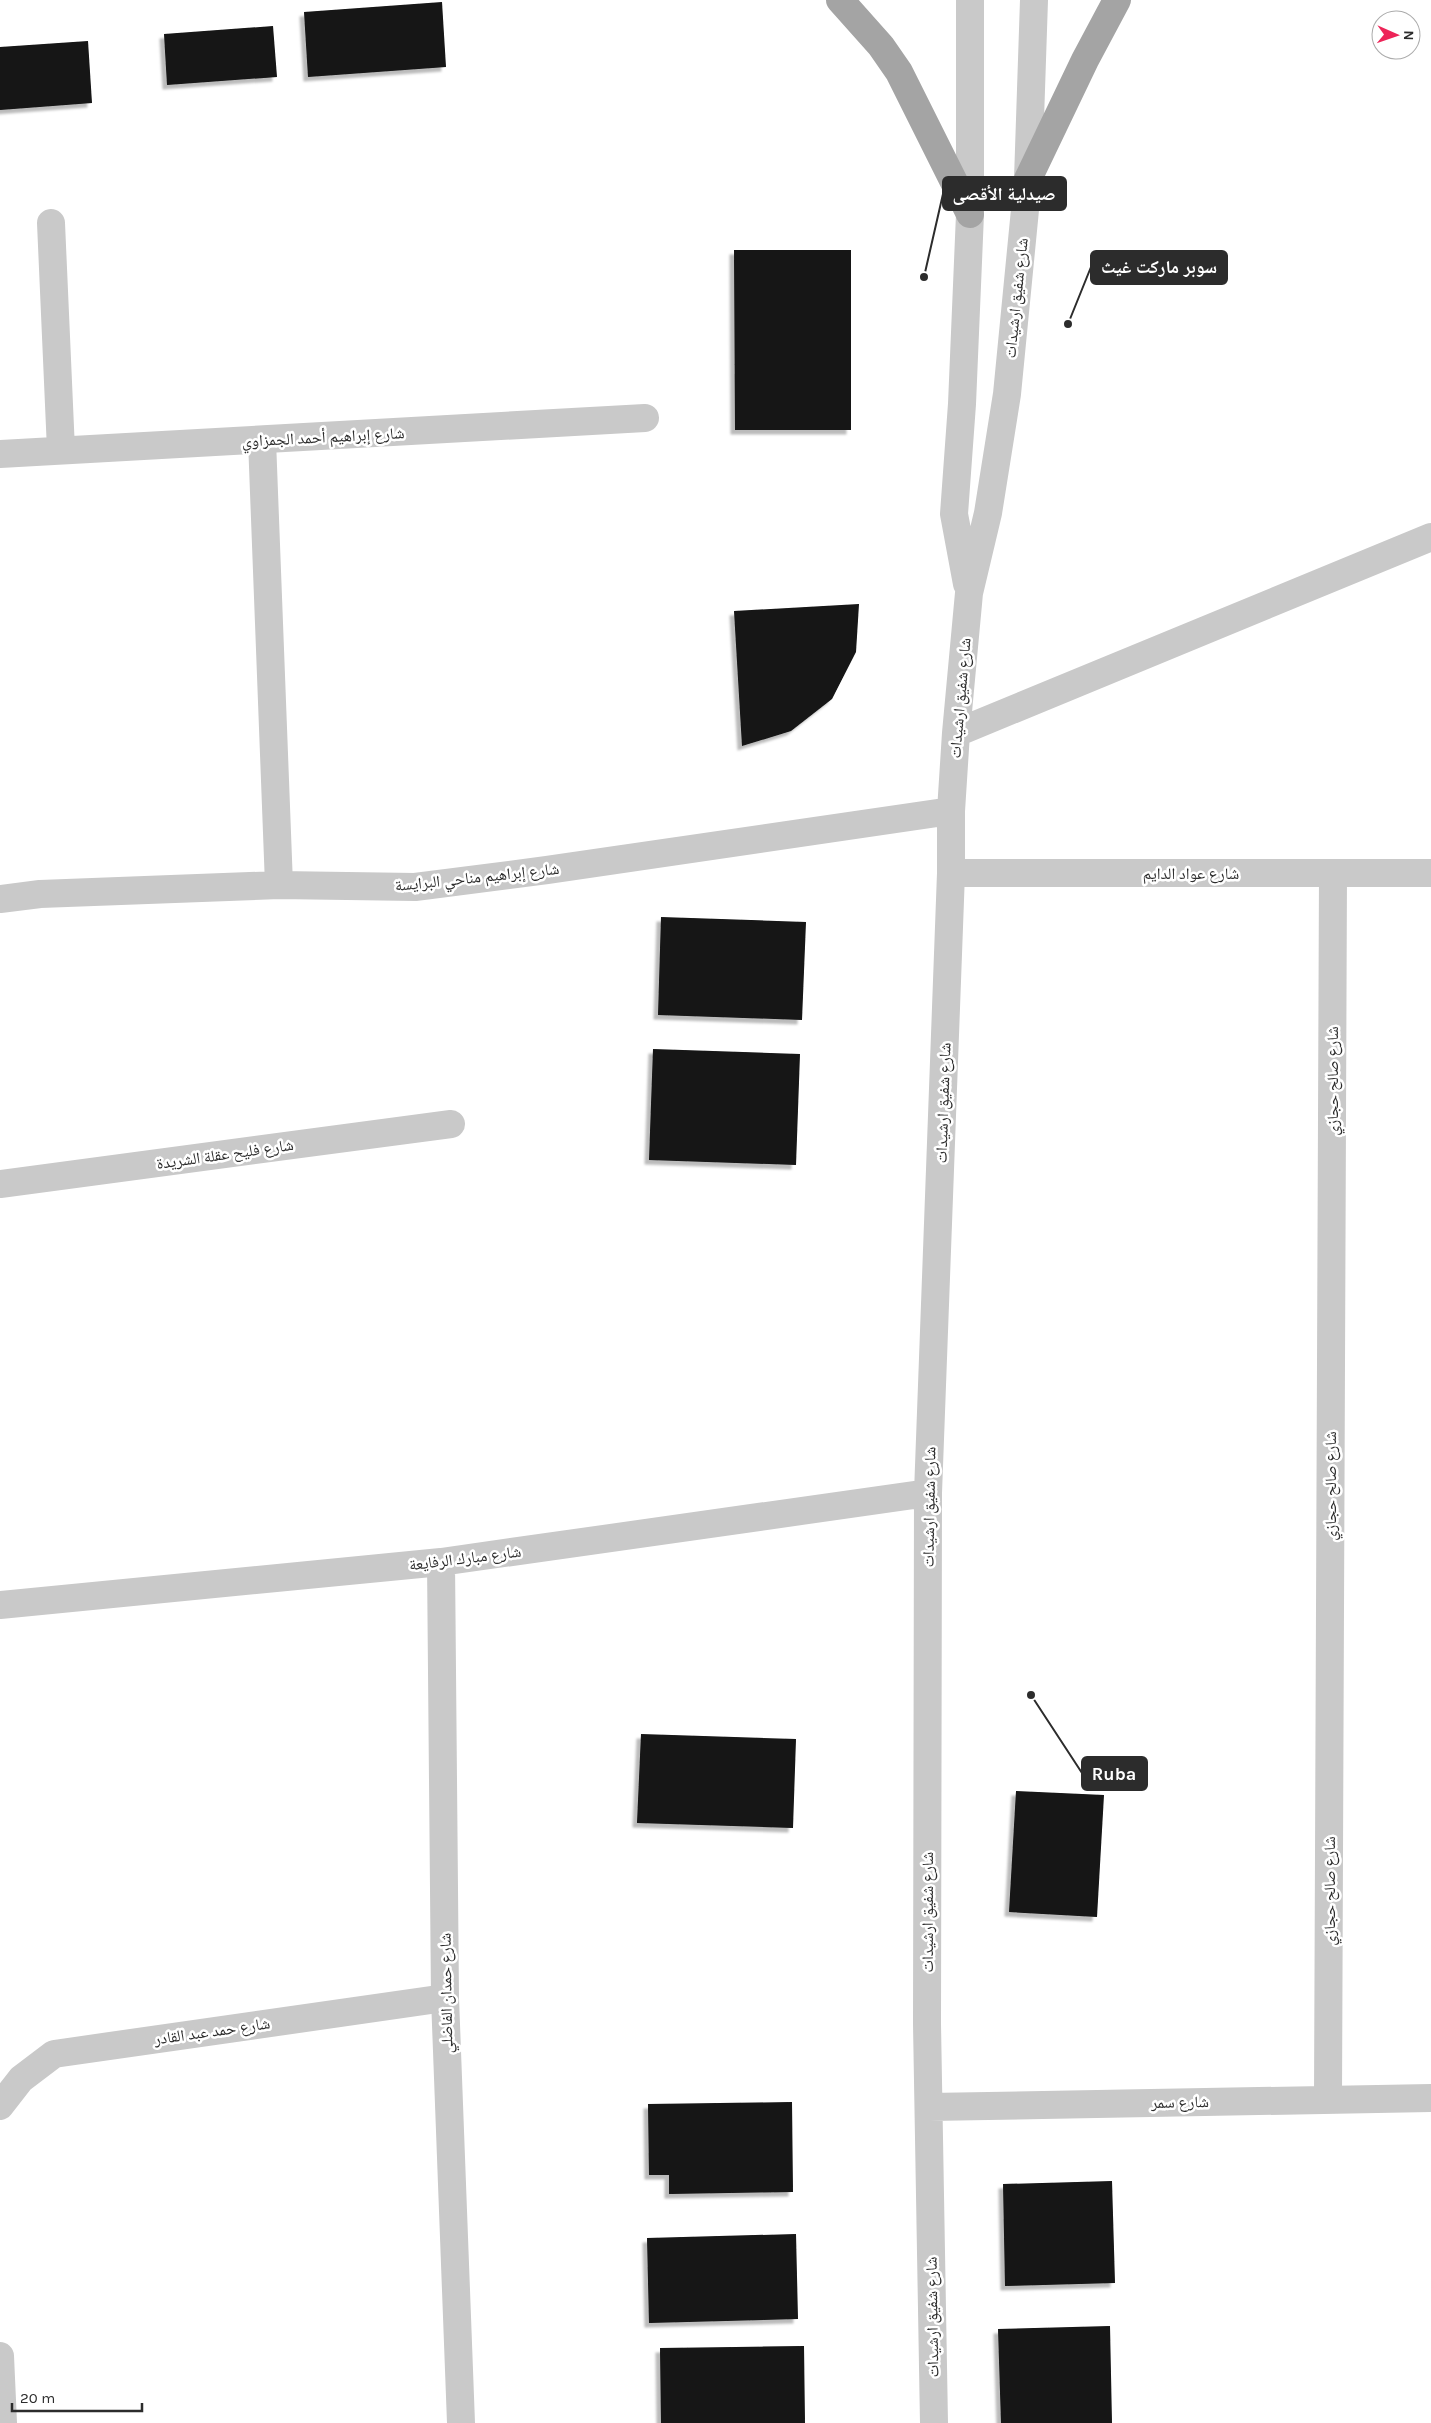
<svg xmlns="http://www.w3.org/2000/svg" width="1431" height="2423" viewBox="0 0 1431 2423" font-family="Karla,'Noto Naskh Arabic',sans-serif">
<style>
.building{fill:#131313;filter:url(#shadow)}
.lines{fill:none;stroke-linecap:round;stroke-linejoin:round}
.minor{stroke:#c9c9c9;stroke-width:28}
.major{stroke:#a4a4a4;stroke-width:28}
.labels{text-anchor:middle;dominant-baseline:central;stroke-width:5;stroke-linejoin:round;paint-order:stroke}
.street-label{font-size:16px;fill:#2c2c2c;stroke:#fff}
.leader{fill:none;stroke:#2c2c2c;stroke-width:2}
.callout-dot{fill:#2c2c2c;stroke:#fff;stroke-width:2}
.callout{fill:#2c2c2c;stroke:#2c2c2c;stroke-width:2}
.callout-label{font-size:18px;text-anchor:middle;font-weight:bold;fill:#fff}
</style>
<defs>
<filter id="shadow"><feDropShadow dx="-4.5" dy="4.5" stdDeviation="1" flood-color="#0004"/></filter>
</defs>
<rect width="100%" height="100%" fill="#fff"/>
<path class="building" d="M442 2 446 67 308 77 304 12Z
M273 26 277 77 167 85 164 34Z
M88 41 92 103 0 110V47Z
M734 250H851V430H735Z
M859 604 856 652 832 699 791 731 742 746 734 611Z
M661 917 806 922 802 1020 658 1015Z
M653 1049 800 1054 796 1165 649 1160Z
M641 1734 796 1739 793 1828 637 1823Z
M1016 1791 1104 1795 1097 1917 1009 1912Z
M792 2102 793 2192 669 2194V2175H649L648 2104Z
M1112 2181 1115 2283 1005 2286 1003 2184Z
M796 2234 798 2319 649 2323 647 2238Z
M1110 2326 1112 2423H1001L998 2329Z
M804 2346 805 2423H661L660 2348Z"/>
<g class="lines">
<path class="minor" d="M51 223 61 450
M262 440 279 885
M0 454 645 418
M967 584 954 514 962 404 970 214V0
M956 733 1431 537
M951 873H1431
M0 899 40 894 279 885 415 887 547 870 951 811
M0 1184 451 1124
M441 1562 445 1998 461 2423
M0 1605 441 1562 928 1493
M1328 2099 1333 873
M0 2106 21 2079 54 2054 445 1998
M929 2107 1431 2098
M0 2356 3 2423
M934 2423 927 2024 928 1493 951 873V811L956 733 969 593 988 513 1007 394 1028 179 1034 0"/>
<path class="major" d="M840 0 881 46 899 72 970 214
M1028 179 1085 60 1117 0"/>
</g>
<g class="labels">
<g class="street-label">
<text transform="translate(1016 298) rotate(-84)">شارع شفيق ارشيدات</text>
<text transform="translate(323 437) rotate(-3)">شارع إبراهيم أحمد الجمزاوي</text>
<text transform="translate(960 698) rotate(-85)">شارع شفيق ارشيدات</text>
<text x="1191" y="873">شارع عواد الدايم</text>
<text transform="translate(477 877) rotate(-6)">شارع إبراهيم مناحي البرايسة</text>
<text transform="translate(1332 1081) rotate(-90)">شارع صالح حجازي</text>
<text transform="translate(943 1103) rotate(-88)">شارع شفيق ارشيدات</text>
<text transform="translate(225 1154) rotate(-8)">شارع فليح عقلة الشريدة</text>
<text transform="translate(1330 1486) rotate(-90)">شارع صالح حجازي</text>
<text transform="translate(929 1507) rotate(-89)">شارع شفيق ارشيدات</text>
<text transform="translate(465 1558) rotate(-7)">شارع مبارك الرفايعة</text>
<text transform="translate(1329 1891) rotate(-90)">شارع صالح حجازي</text>
<text transform="translate(927 1912) rotate(-90)">شارع شفيق ارشيدات</text>
<text transform="translate(446 1993) rotate(-91)">شارع حمدان الفاضلي</text>
<text transform="translate(212 2031) rotate(-8)">شارع حمد عبد القادر</text>
<text transform="translate(1180 2102) rotate(-1)">شارع سمر</text>
<text transform="translate(932 2317) rotate(-91)">شارع شفيق ارشيدات</text>
</g>
</g>
<path class="leader" d="M924 277L943 194M1068 324L1091 267M1031 1695L1082 1773"/>
<g class="callout-dot">
<circle cx="924" cy="277" r="5"/>
<circle cx="1068" cy="324" r="5"/>
<circle cx="1031" cy="1695" r="5"/>
</g>
<g class="callout">
<rect x="943" y="177" width="123" height="33" rx="5"/>
<rect x="1091" y="251" width="136" height="33" rx="5"/>
<rect x="1082" y="1757" width="65" height="33" rx="5"/>
</g>
<g class="callout-label">
<text x="1004" y="200">صيدلية الأقصى</text>
<text x="1159" y="273">سوبر ماركت غيث</text>
<text x="1114" y="1780">Ruba</text>
</g>
<g transform="translate(1396 35) rotate(92)"><circle r="24" fill="#ffffff" stroke="#ababab"/>
<path d="M0-4L9 19L0 12L-9 19Z" fill="#ed2458"/>
<text y="-8" font-size="14" font-weight="bold" text-anchor="middle" fill="#2c2c2c">N</text>
</g>
<path d="M12 2403v8h130v-8" fill="none" stroke="#2c2c2c" stroke-width="2.5"/>
<text x="20" y="2403" font-size="15" fill="#2c2c2c" stroke="#ffffff" stroke-width="4" paint-order="stroke">20 m</text>
</svg>
